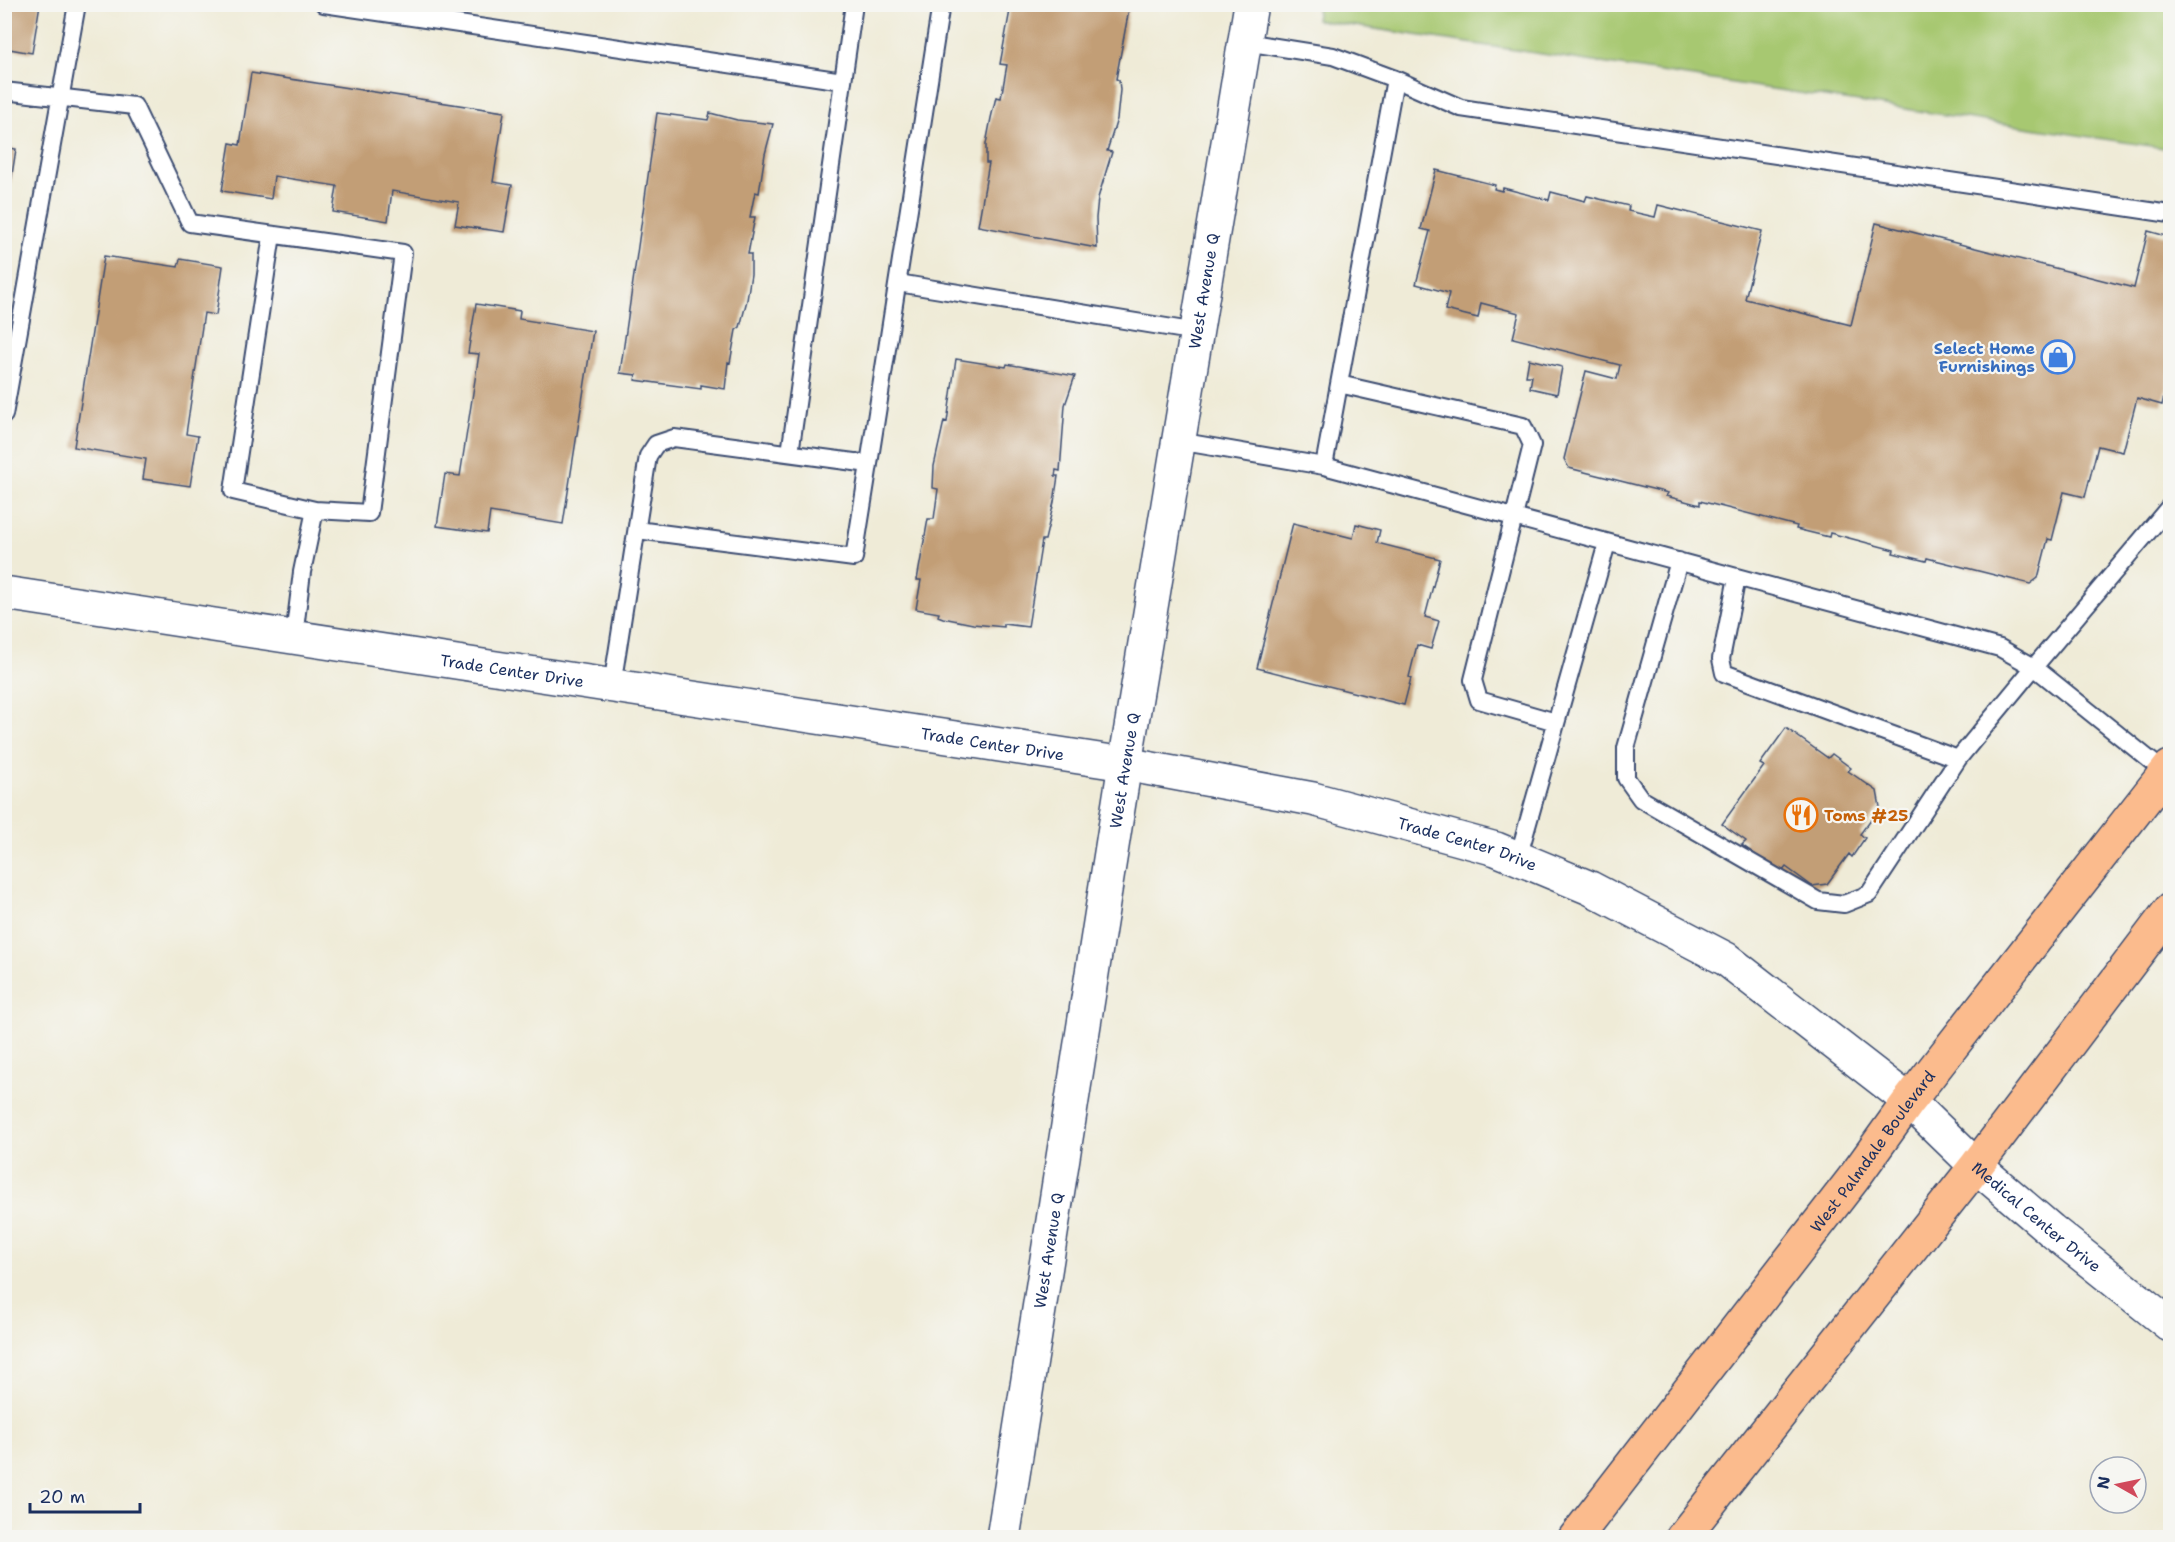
<svg xmlns="http://www.w3.org/2000/svg" width="2175" height="1542" viewBox="0 0 2175 1542" font-family="'Shantell Sans',sans-serif">
<style>
.green{fill:#a7c871;stroke:#617c68;stroke-width:1.5}
.building{fill:#c29e76}
.lines{fill:none;stroke-linecap:round;stroke-linejoin:round}
.service-casing{stroke:#3b4b70;stroke-width:20}
.minor-casing{stroke:#3b4b70;stroke-width:36}
.primary-casing{stroke:#3b4b70;stroke-width:36}
.service{stroke:#fff;stroke-width:16}
.minor{stroke:#fff;stroke-width:33}
.primary{stroke:#fbbb8d;stroke-width:33}
.labels{text-anchor:middle;dominant-baseline:central;stroke-width:4.5;stroke-linejoin:round;paint-order:stroke}
.street-label{font-size:16px;fill:#1b2f5e;stroke:#f6f6f2}
.shop-label{font-size:16px;font-weight:bold;fill:#366cbe;stroke:#f6f6f2;text-anchor:end}
.food-label{font-size:16px;font-weight:bold;fill:#c56008;stroke:#f6f6f2;text-anchor:start}
</style>
<rect width="100%" height="100%" fill="#f6f6f2"/>
<filter id="ink" filterUnits="userSpaceOnUse"><feTurbulence type="fractalNoise" baseFrequency=".0167" numOctaves="2"/><feDisplacementMap in="SourceGraphic" scale="12" xChannelSelector="R" yChannelSelector="G"/><feConvolveMatrix kernelMatrix="1 2 1 2 8 2 1 2 1" color-interpolation-filters="sRGB"/></filter>
<filter id="wash" filterUnits="userSpaceOnUse"><feTurbulence type="fractalNoise" baseFrequency=".008" numOctaves="4" result="noise"/><feDisplacementMap in="SourceGraphic" scale="24" xChannelSelector="R" yChannelSelector="G"/><feGaussianBlur stdDeviation="1.35" result="paint"/><feColorMatrix in="noise" values="0 0 0 0 0 0 0 0 0 0 0 0 0 0 0 0 0 1.4 0 .05"/><feComposite in="paint" operator="in"/></filter>
<g filter="url(#wash)">
<rect width="100%" height="100%" fill="#efebd7"/>
<path class="green" d="M1318 5H2170V149L1316 20Z"/>
<g id="blocks">
<path class="building" d="M4 4H40L32 53 4 48Z
M1014 4H1130L1116 79 1119 80 1120 90 1117 119 1107 151 1112 152 1098 198 1096 218 1097 248 978 226 989 163H986V144L991 118 996 97 1001 98 1007 65 1000 64 1011 5Z
M251 73 504 112 493 182 512 185 504 232 455 225 459 202 392 191 388 221 333 212 337 186 274 176 271 199 222 191 230 143 240 145Z
M657 113 708 120 710 113 737 120 773 124 765 154 759 193 755 192 750 217H755L748 254H751V274L747 300 740 327 736 330 730 363 728 362 725 389 701 385V389L635 380 636 375 620 373Z
M4 147 16 149 6 213H4Z
M1436 170 1495 185 1494 189 1502 191 1503 188 1549 200 1551 192 1585 201 1587 196 1629 206 1628 211 1655 217 1658 205 1762 231 1745 299 1851 325 1876 223 2134 288 2148 231 2170 237V372L2162 405 2137 398 2123 452 2098 446 2085 497 2064 492 2052 540 2048 539 2038 578 2030 584 1927 558 1926 561 1893 553 1894 550 1830 533 1829 537 1796 529 1797 526 1700 501V505L1666 496 1668 493 1569 468 1564 459 1586 371 1617 379 1620 365 1513 338 1519 313 1481 303 1478 318 1445 310 1449 293 1416 284 1430 231 1421 229Z
M104 256 178 267 180 259 223 266 216 315 204 313 186 434 198 436 190 486 143 479 146 459 74 447Z
M476 304 520 311 519 319 593 331 563 524 490 512 487 533 437 526 445 474 460 476 479 354 468 353Z
M956 359 1006 367 1007 364 1075 376 1065 405 1060 471 1056 470 1055 476H1058L1054 502 1045 540H1042L1028 627 1004 624V627L973 624 943 618 938 616 939 613 916 609 921 580H917L928 519H934L938 489 933 488 934 466 944 421 947 422Z
M1529 359 1562 367 1557 394 1530 388 1532 376H1526Z
M1293 523 1353 538 1356 524 1380 530 1377 543 1440 559 1425 617 1439 621 1431 649 1417 645 1409 677 1411 678 1404 705 1257 668Z
M1786 728 1828 758 1832 754 1851 768 1848 771 1877 791 1880 807 1860 834 1865 838 1852 857 1849 854 1827 884 1812 886 1786 867 1781 873 1742 845 1746 841 1722 824 1764 766 1760 764Z"/>
</g>
</g>
<g filter="url(#ink)">
<use href="#blocks" fill-opacity="0" stroke="#3b4b70" stroke-width="1.5"/>
<g class="lines">
<g class="service-casing">
<path id="service" d="M324 4 843 81
M1245 42 1333 56 1395 79 1461 108 2170 214
M4 91 134 106 190 223 403 253 369 513 315 510 233 491 272 235
M898 283 1197 332
M1339 384 1523 426 1532 445 1473 680 1479 700 1556 722
M4 415 77 4
M1178 441 1324 466 2000 648 2034 667 2166 773
M790 453 854 4
M869 464 941 4
M1324 466 1395 79
M1679 561 1626 748V778L1641 799 1818 901 1844 904 1869 894 1958 759
M1737 577 1721 659 1724 673 1958 759 2034 667 2170 506
M294 637 302 572 315 510
M612 686 648 456 656 444 674 438 869 464 854 558 637 530
M1518 858 1607 543"/>
</g>
<g class="minor-casing">
<g id="minor">
<path id="s1" d="M4 593 1125 764 1313 799 1496 849 1590 888 1726 959 1909 1101 1976 1166 2051 1230 2170 1325"/>
<path id="s2" d="M1003 1538 1125 764 1251 4"/>
</g>
</g>
<g class="primary-casing">
<g id="primary">
<path id="s3" d="M1575 1538 1853 1179 1909 1101 2170 767"/>
<path d="M1682 1538 1976 1166 2170 910"/>
</g>
</g>
<use href="#service" class="service"/>
<use href="#minor" class="minor"/>
<use href="#primary" class="primary"/>
</g>
</g>
<defs>
<g id="shop-ring" transform="scale(1.725)"><circle r="9.5" fill="#f6f6f2" stroke="#3f7fe0" stroke-width="1.5"/><path d="M-5-2.5h2.3a2.7 3.5 0 0 1 5.4 0H5L5.5 6h-11ZM-1.5-2.5h3a1.5 2.3 0 0 0-3 0Z" fill="#3f7fe0"/></g>
<g id="restaurant-ring" transform="scale(1.725)"><circle r="9.5" fill="#f6f6f2" stroke="#e8710a" stroke-width="1.5"/><path d="M-5-6h1v4h1v-4h1v4h1v-4h1v5L-1.5 .5V6h-2V.5L-5-1ZM5-6V6H3V1.5H1.5Q1.5-4 5-6Z" fill="#e8710a"/></g>
</defs>
<g fill-rule="evenodd">
<use href="#shop-ring" x="2058" y="357"/>
<use href="#restaurant-ring" x="1801" y="815"/>
</g>
<g class="labels">
<g class="street-label">
<text stroke="none"><textPath href="#s2" startOffset="1263">West Avenue Q</textPath></text>
<text stroke="none"><textPath href="#s1" startOffset="514">Trade Center Drive</textPath></text>
<text stroke="none"><textPath href="#s1" startOffset="1000">Trade Center Drive</textPath></text>
<text stroke="none"><textPath href="#s2" startOffset="777">West Avenue Q</textPath></text>
<text stroke="none"><textPath href="#s1" startOffset="1486">Trade Center Drive</textPath></text>
<text stroke="none"><textPath href="#s3" startOffset="488">West Palmdale Boulevard</textPath></text>
<text stroke="none"><textPath href="#s1" startOffset="2174">Medical Center Drive</textPath></text>
<text stroke="none"><textPath href="#s2" startOffset="291">West Avenue Q</textPath></text>
</g>
<g class="shop-label">
<text x="2035" y="348">Select Home<tspan x="2035" dy="18">Furnishings</tspan></text>
</g>
<g class="food-label">
<text x="1824" y="815">Toms #25</text>
</g>
</g>
<rect width="2175" height="1542" fill="none" stroke="#f6f6f2" stroke-width="24"/>
<g transform="translate(2118 1485) rotate(279)"><circle r="28" fill="#f6f6f2" stroke="#9ea6b7" stroke-width="1.5"/>
<path d="M0-4.5L10 22L0 15L-10 22Z" fill="#d1495b"/>
<text y="-9" font-size="16" font-weight="bold" text-anchor="middle" fill="#1b2f5e">N</text>
</g>
<path d="M30 1503v9h110v-9" fill="none" stroke="#1b2f5e" stroke-width="3"/>
<text x="39" y="1503" font-size="18" fill="#1b2f5e" stroke="#f6f6f2" stroke-width="4.5" paint-order="stroke">20 m</text>
</svg>
